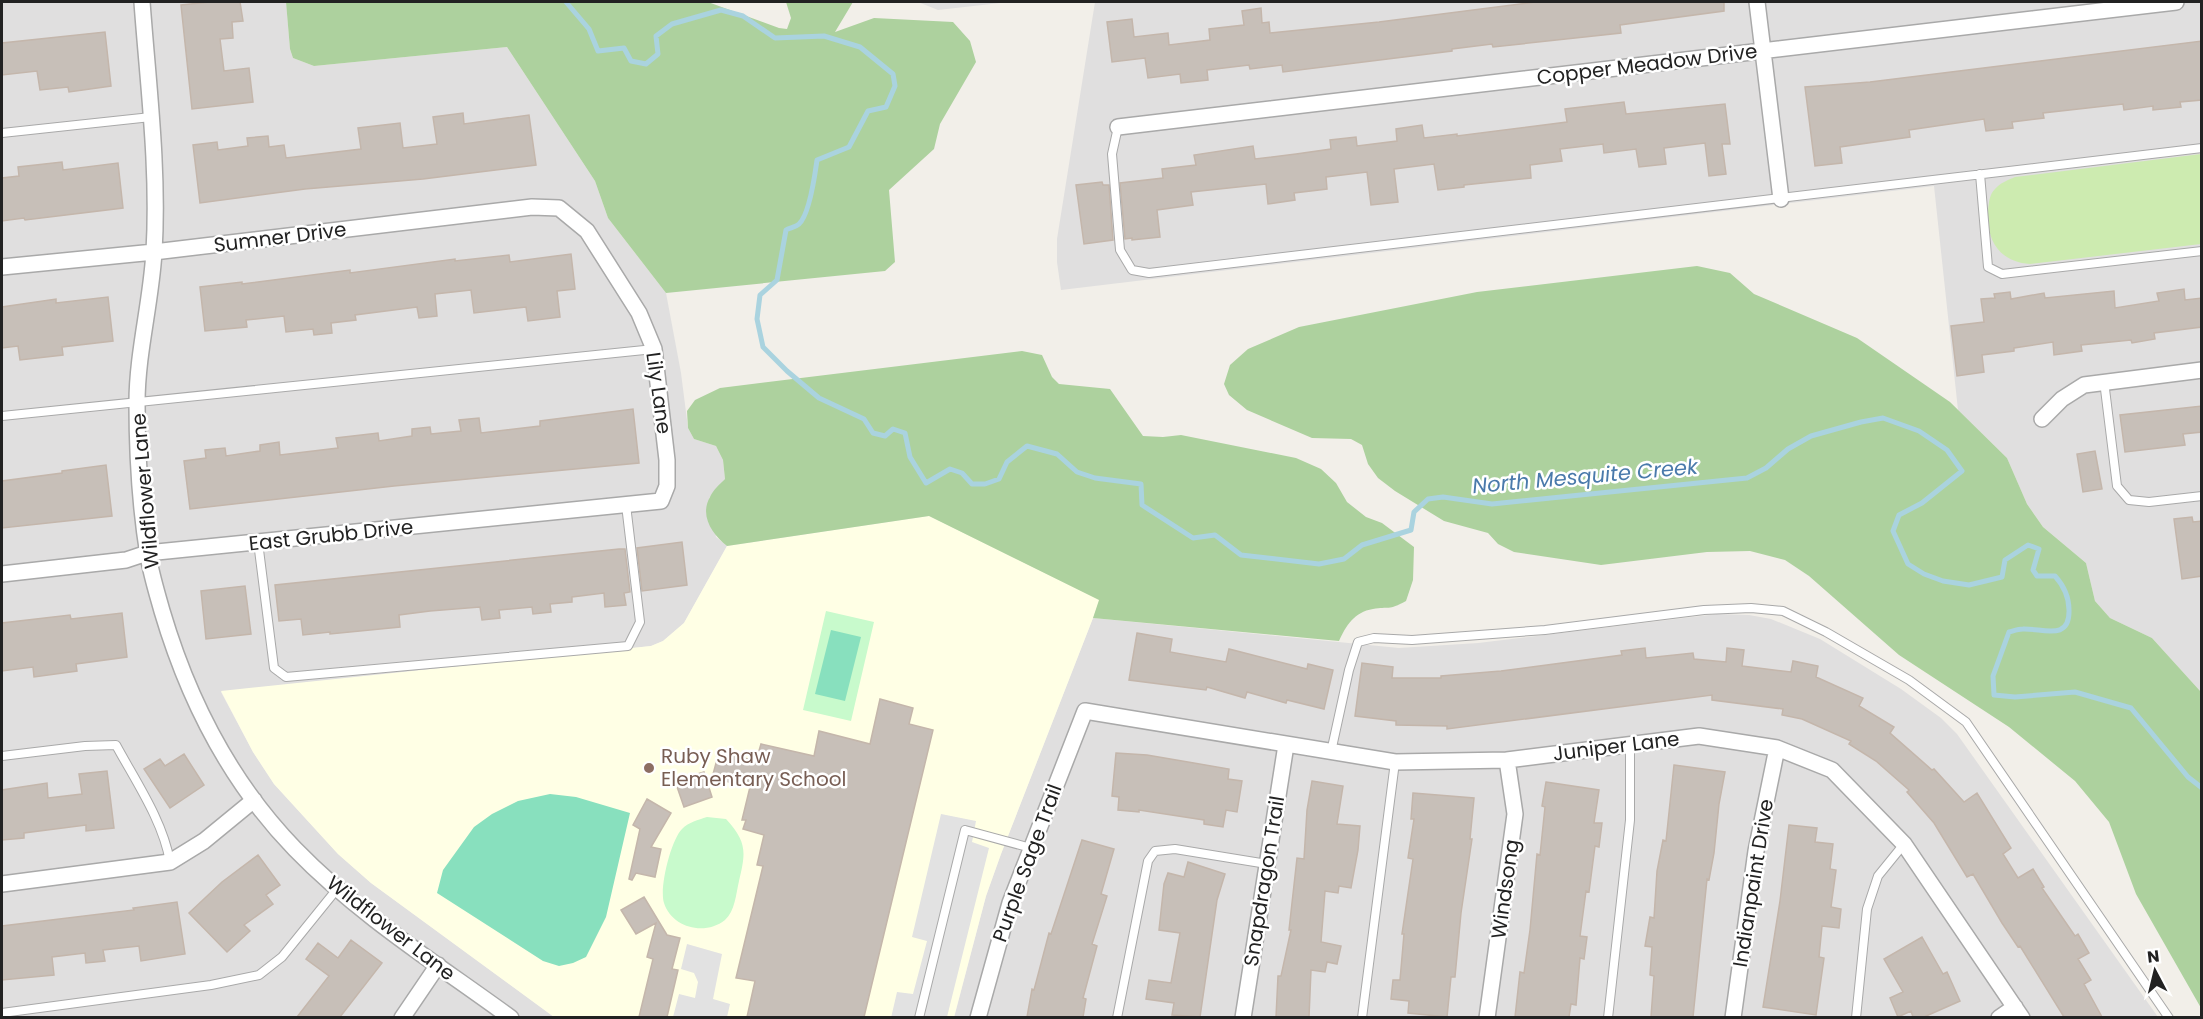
<svg xmlns="http://www.w3.org/2000/svg" width="2203" height="1019" viewBox="0 0 2203 1019" font-family="Poppins,sans-serif">
<style>
.residential{fill:#e0dfdf}
.education{fill:#ffffe5}
.grass{fill:#cdebb0}
.forest{fill:#add19e}
.park{fill:#c8facc}
.pitch{fill:#88e0be}
.parking{fill:#e2e2e2}
.lines{fill:none;stroke-linecap:round;stroke-linejoin:round}
.stream{stroke:#aad3df;stroke-width:5}
.building{fill:#c7bfb8;stroke:#c4b6ab;stroke-width:1.5}
.service-casing{stroke:#a9a9a9;stroke-width:10}
.minor-casing{stroke:#a9a9a9;stroke-width:18}
.service{stroke:#fff;stroke-width:8}
.minor{stroke:#fff;stroke-width:15}
.education-dot{fill:#8d6e63;stroke:#fff;stroke-width:2}
.labels{text-anchor:middle;dominant-baseline:central;stroke-width:5;stroke-linejoin:round;paint-order:stroke}
.street-label{font-size:20px;fill:#222;stroke:#fff}
.education-label{font-size:20px;fill:#785e54;stroke:#fff;text-anchor:start}
.water-label{font-size:21px;font-style:italic;fill:#4a7aab;stroke:#fff}
</style>
<rect width="100%" height="100%" fill="#f2efe9"/>
<path class="residential" d="M2 2H286L290 49 293 58 314 66 507 47 595 181 608 218 666 293 681 373 688 428 694 439 716 446 723 460 725 479 709 498 716 537 727 546 684 623 663 641 651 646 221 692 253 752 274 784 338 854 371 883 554 1017 2 1018Z
M918 2H1009L938 10Z
M1095 2H2201V692L2152 638 2110 618 2095 601 2086 563 2043 527 2027 504 2007 458 1958 410 1934 186 1061 290 1057 262V239Z
M1717 614 1749 615 1771 619 1820 639 1901 689 1941 718 1957 734 2158 1017 954 1018 986 896 1001 854 1093 618 1399 648 1478 643Z"/>
<path class="education" d="M929 516 1100 600 1001 854 986 896 954 1017H554L371 883 338 854 274 784 253 752 221 691 651 646 663 641 684 623 727 546Z"/>
<path class="grass" d="M2201 154V244L2030 264C2000 262 1986 241 1988 211 1989 203 1989 195 1995 189 2000 183 2008 180 2015 177Z"/>
<path class="forest" d="M286 2H708L779 28 787 29 791 18 786 2H853L835 32 874 18 953 22 970 41 976 62 940 124 934 149 889 190 895 262 885 271 666 293 608 218 595 181 507 47 314 66 293 58 290 49Z
M1697 266 1730 273 1754 294 1857 338 1950 402 2007 458 2027 504 2043 527 2086 563 2095 601 2110 618 2152 638 2201 692V1013V1008L2136 894 2109 822 2075 781 2009 727 1899 655 1809 576 1785 560 1750 551 1707 552 1601 565 1514 552 1498 544 1488 533 1444 521 1395 491 1378 478 1368 464 1362 445 1351 439 1312 438 1247 410 1229 395 1224 384 1230 365 1248 349 1299 327 1477 292Z
M1022 351 1042 355 1052 377 1059 384 1110 389 1143 436 1163 437 1181 435 1296 458 1321 469 1336 483 1347 502 1366 517 1382 523 1414 547 1413 580 1406 601C1388 611 1389 606 1373 609 1354 612 1346 626 1339 641L1093 618 1099 600 929 516 727 546C713 535 699 516 710 497 713 490 720 484 725 479L723 460 716 446 694 439 688 428 687 411 695 400 720 388Z"/>
<path class="park" d="M826 611 874 622 851 721 803 710Z
M707 817 726 819C747 842 746 852 739 881 736 894 735 911 725 920 705 936 672 928 664 903 659 888 671 840 682 829 689 822 698 820 707 817Z"/>
<path class="pitch" d="M831 630 861 637 845 701 815 694Z
M550 794 576 797 630 813 606 917 586 957 573 963 559 966 543 961 437 893 443 870 474 827 492 814 518 801Z"/>
<path class="parking" d="M941 814 976 821 972 842 989 848 947 1017 891 1018 897 992 913 994 927 941 912 937Z
M687 944 722 954 713 999 730 1004 727 1017H673L679 994 695 998 698 982 694 973 681 969Z"/>
<g class="lines">
<path class="stream" d="M566 2 589 29 598 51 624 48 631 61 646 64 658 54 656 36 672 24 721 10 743 16 775 38 824 36 860 47 893 74 895 86 886 107 868 111 849 147 817 160C815 174 810 214 799 224 796 227 789 228 786 230L777 280 760 295 757 319 763 347 787 371 819 398 864 419 873 433 885 436 893 429 905 433 910 457 926 483 950 469 962 473 972 484H985L999 479 1007 462 1027 446 1057 454 1077 472 1095 478 1141 484 1142 505 1193 538 1215 535 1241 555 1319 564 1344 559 1362 545 1411 530 1414 512 1428 499 1443 497 1492 504 1747 478 1766 468 1788 449 1811 436 1861 422 1883 418 1919 431 1947 450 1962 471 1922 503 1899 515 1893 531 1908 564 1924 574 1943 581 1969 585 2002 577 2005 560 2028 545 2039 549 2033 570 2037 576H2055C2064 586 2069 596 2069 610 2070 642 2042 628 2023 629 2018 629 2013 631 2009 632L1993 676 1994 695 2015 697 2075 692 2131 708 2188 777 2202 788"/>
</g>
<path class="building" d="M210 2H240L243 21 232 22 233 38 220 39 224 71 249 68 253 102 192 109 181 5Z
M1535 2H1724V11L1620 25 1621 33 1493 47 1492 44 1452 49V51L1283 72 1282 65 1250 69 1249 65 1207 70 1208 80 1181 83 1180 74 1148 78 1145 58 1112 62 1107 22 1132 19 1134 37 1168 33 1169 45 1210 40 1209 29 1244 25 1242 11 1261 8 1262 23 1269 22 1270 33 1379 22Z
M105 32 111 86 69 92 68 87 40 90 37 71 2 75V43Z
M2202 41V100L2180 102 2181 107 2153 110V106L2124 110 2123 104 2043 113 2044 118 2012 122 2013 128 1986 131 1984 119 1909 130 1910 137 1840 147 1842 163 1815 166 1805 87 1870 82Z
M1624 102 1626 114 1725 104 1730 144H1722L1726 174 1709 176 1705 143 1664 148 1666 164 1639 167 1636 149 1604 153 1603 144 1560 149 1562 161 1530 165 1531 178 1464 185V187L1438 190 1434 164 1394 169 1398 202 1371 205 1367 172 1326 177 1327 189 1294 193 1295 200 1268 204 1266 184 1191 192 1193 205 1157 210 1160 237 1132 240V238L1125 239 1120 183 1163 178 1162 169 1196 165 1194 155 1253 146 1255 159 1296 154 1331 149 1330 140 1356 137 1357 146 1397 141 1396 129 1422 125 1424 138 1457 134V136L1567 122 1565 109Z
M463 113 464 124 529 115 536 165 423 179 305 189 200 203 193 145 217 142 218 150 248 146 247 138 268 136 269 147 284 145 286 158 361 149 358 128 400 123 403 148 437 144 433 117Z
M62 162 63 170 118 163 123 208 25 220 24 218 2 221V178L19 176 18 167Z
M1102 182 1103 185H1109L1113 240 1084 244 1076 185Z
M571 254 575 289 557 291 560 317 528 321 526 307 474 313 471 290 435 294 437 316 419 318 417 307 355 315 356 320 331 323 332 333 314 335 313 329 286 332 284 316 246 320 247 327 205 331 200 287 242 282V284L350 270V273L455 259V261L509 255 510 262Z
M2184 289 2185 300 2202 298V327L2154 333 2155 339 2132 343 2131 340 2081 345 2082 351 2054 355 2053 342 2014 348V351L1982 355 1984 372 1957 376 1951 326 1984 322 1981 299 1995 298 1994 294 2010 292 2011 299 2044 293 2045 298 2114 291 2115 308 2159 301 2157 293Z
M108 297 113 341 62 347 63 355 20 360 18 346 2 348V307L56 299V303Z
M2202 406V432L2183 434 2185 445 2125 452 2120 415Z
M633 409 639 463 394 486 190 509 184 461 206 458 205 450 225 448 226 456 260 451V445L279 442 280 455 338 448 336 438 378 433 379 441 412 436V429L430 427 431 434 461 431 459 420 479 418 481 433 540 426V421Z
M2095 451 2102 489 2083 492 2077 454Z
M106 465 112 516 2 528V481L62 473V471Z
M2192 517 2193 522 2202 521V576L2182 579 2174 519Z
M682 542 687 585 642 591 637 548Z
M619 549H625L630 592 624 593 626 605 605 607 604 593 572 597V602L550 604 551 612 533 614 532 607 499 610 500 618 482 620 480 607 430 611 399 615 400 627 330 634V632L303 635 301 619 279 621 275 585Z
M245 586 251 634 206 639 201 591Z
M122 613 127 657 76 664 77 671 34 677 33 667 2 671V623L70 615 71 619Z
M1137 633 1172 639 1170 652 1226 662 1229 649 1307 669 1308 664 1333 670 1324 709 1287 700 1286 703 1247 692 1245 698 1207 687 1206 690 1129 680Z
M1645 648 1646 658 1693 653 1694 659 1726 662 1727 648 1744 650 1742 666 1791 672 1793 661 1818 666 1816 677 1863 698 1859 706 1894 727 1890 733 1932 770 1934 769 1964 802 1977 793 2011 848 2003 854 2018 878 2033 869 2044 887 2042 888 2075 936 2078 934 2089 953 2078 959 2091 980 2084 984 2102 1017H2064L2020 946 2018 947 2002 923 1973 874 1967 877 1934 823 1907 792 1909 790 1876 761 1849 744 1851 741 1802 719 1782 715 1783 709 1712 700V695L1447 729V726L1396 725V721L1355 716 1362 663 1393 667 1392 678H1441V676L1501 671 1622 655 1621 651Z
M880 699 913 708 909 724 933 730 864 1017H747L755 981 736 978 763 866 757 865 764 835 743 829 746 820H742L750 787 712 778 719 752 756 761 761 744 814 756 819 731 870 744Z
M1116 753 1147 755 1229 769 1228 779 1242 781 1237 812 1226 810 1223 827 1204 824V820L1139 810V812L1118 810 1119 797 1112 796Z
M184 754 204 785 170 808 144 769 160 759 165 766Z
M1674 765 1725 772 1719 804 1714 853 1709 880 1707 879 1693 1017H1651L1654 976 1650 975 1652 947 1645 946 1650 917 1654 918 1657 871 1663 840 1666 841Z
M107 771 114 828 86 831V825L24 833V838L2 840V790L47 783 48 798 82 794 79 774Z
M704 772 712 797 684 807 675 781Z
M1312 781 1343 786 1337 824 1360 826 1358 850 1351 888 1339 886 1338 893 1325 891 1321 942 1341 946 1337 964 1327 962 1325 972 1311 970 1309 1017H1276L1278 976H1281L1291 930H1289L1297 858 1304 859 1307 810Z
M1546 782 1599 790 1594 823H1602L1599 847 1595 846 1589 892 1586 891 1580 936 1587 937 1584 959 1580 958 1576 1005 1571 1004 1569 1017H1515L1520 972 1524 973 1530 930 1537 854 1540 855 1545 807 1542 806Z
M1413 793 1474 798 1470 839H1472L1461 913 1455 977H1451L1447 1017 1408 1013 1409 1001 1391 999 1393 980H1400L1404 934H1402L1413 859 1408 858 1414 819H1411Z
M647 799 671 813 651 847 661 849 655 877 636 873 632 880 629 879 640 829 633 825Z
M1789 825 1817 828 1815 842 1833 844 1830 869 1836 870 1831 907 1841 909 1839 928 1822 926 1819 957 1824 958 1816 1015 1763 1007 1780 901Z
M1082 840 1114 849 1101 894 1107 896 1092 944 1097 946 1083 998 1086 999 1083 1017H1027L1032 989 1034 990 1049 933 1051 934Z
M258 855 280 885 266 895 273 904 244 925 250 931 227 952 189 913 222 882Z
M1188 862 1225 874 1217 900 1200 1017 1172 1015 1174 1003 1146 999 1149 980 1171 983 1180 933 1159 930 1164 884 1168 873 1184 877Z
M644 897 667 935 680 938 672 969 678 970 667 1017H639L653 959 647 957 656 923 636 934 621 910Z
M177 902 185 954 141 961 139 946 103 950 105 961 86 963 85 953 52 957 54 975 2 980V926L134 910 133 908Z
M1922 937 1943 974 1947 972 1960 1001 1924 1017H1913L1911 1011 1898 1017 1890 998 1903 992 1884 959Z
M351 940 382 963 340 1017H297L329 976 306 959 318 943 338 958Z"/>
<g class="lines">
<g class="service-casing">
<path id="service" d="M1118 127 1112 154 1120 250 1132 270 1149 273 2202 148
M2 133 151 117
M1980 174 1988 267 2002 274 2202 251
M2104 381 2117 486 2129 500 2149 502 2202 496
M2 416 654 349
M258 542 274 668 286 677 628 646 640 622 626 505
M1331 752 1349 670 1358 642 1374 638 1412 640 1545 630 1704 610 1751 608 1783 611 1826 632 1909 680 1966 722 2169 1018
M2 756 85 746 116 745C136 782 163 821 170 862
M2 1013 211 985 259 975 282 957 337 889
M919 1018 965 830 1031 848
M1117 1018 1148 861 1155 851 1175 849 1267 864
M1362 1018 1395 762
M1608 1018 1630 820V743
M1856 1018 1867 909 1878 876 1904 844"/>
</g>
<g class="minor-casing">
<path id="minor" d="M142 2C148 84 159 169 154 252 151 303 137 353 137 403 137 453 140 506 148 555 151 574 157 593 162 611 188 699 231 783 295 849 359 915 437 964 511 1018
M1757 2 1781 199
M1118 127 2176 2
M2 267 154 252 532 207 559 208 587 231 639 313 654 349 667 460V486L661 501 147 553 126 560 2 574
M2042 419 2062 399 2084 385 2202 370
M2 884 170 862 204 841 254 800
M402 1018 438 965
M978 1018 1010 903 1085 711 1395 762 1507 760 1699 736 1777 748 1832 770 1904 844 2022 1018
M1243 1018 1286 745
M1487 1018 1515 814 1507 760
M1733 1018 1756 851 1777 748
M1999 1018 2015 1007"/>
</g>
<use href="#service" class="service"/>
<use href="#minor" class="minor"/>
</g>
<circle class="education-dot" cx="649" cy="768" r="6"/>
<g class="labels">
<g class="street-label">
<text transform="translate(1647 64) rotate(-7)">Copper Meadow Drive</text>
<text transform="translate(280 237) rotate(-7)">Sumner Drive</text>
<text transform="translate(659 393) rotate(82)">Lily Lane</text>
<text transform="translate(145 491) rotate(-95)">Wildflower Lane</text>
<text transform="translate(331 535) rotate(-6)">East Grubb Drive</text>
<text transform="translate(1616 746) rotate(-7)">Juniper Lane</text>
<text transform="translate(1027 863) rotate(-70)">Purple Sage Trail</text>
<text transform="translate(1264 881) rotate(-81)">Snapdragon Trail</text>
<text transform="translate(1753 883) rotate(-81)">Indianpaint Drive</text>
<text transform="translate(1505 889) rotate(-82)">Windsong</text>
<text transform="translate(391 928) rotate(38)">Wildflower Lane</text>
</g>
<g class="education-label">
<text x="661" y="756">Ruby Shaw<tspan x="661" dy="23">Elementary School</tspan></text>
</g>
<g class="water-label">
<text transform="translate(1585 476) rotate(-5)">North Mesquite Creek</text>
</g>
</g>
<rect width="2203" height="1019" fill="none" stroke="#222222" stroke-width="6"/>
<g transform="translate(2155 971) rotate(353)" stroke="#ffffff" stroke-width="4.5" paint-order="stroke">
<path d="M0-4.5L10 22L0 15L-10 22Z" fill="#222222"/>
<text y="-9" font-size="16" font-weight="bold" text-anchor="middle" fill="#222222">N</text>
</g>
</svg>
